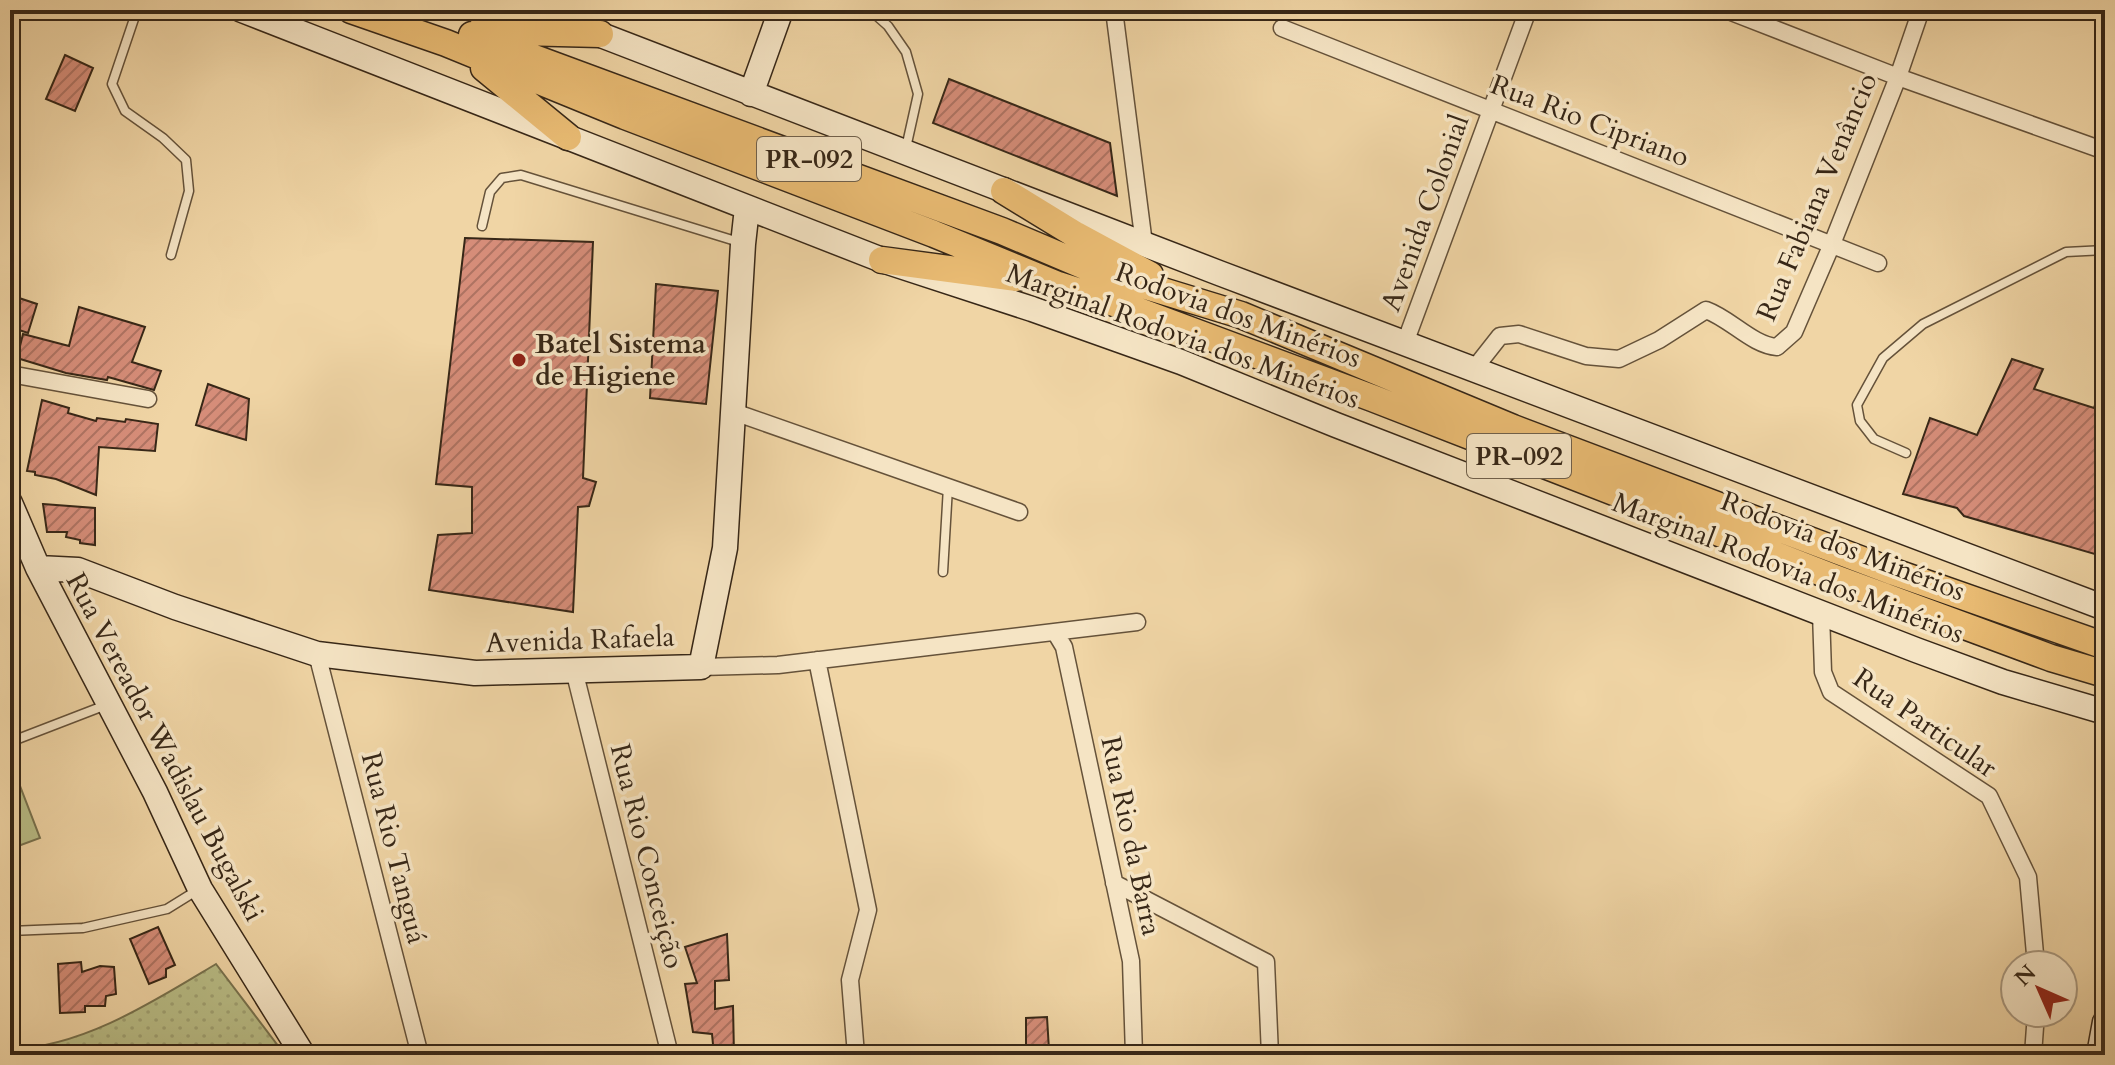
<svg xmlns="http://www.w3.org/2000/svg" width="2115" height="1065" viewBox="0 0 2115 1065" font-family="Cardo,serif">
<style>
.grass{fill:#b9bd86;stroke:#78724e;stroke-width:2}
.park{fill:url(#park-dots);stroke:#78724e;stroke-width:2}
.building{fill:url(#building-hatch);stroke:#372717;stroke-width:2}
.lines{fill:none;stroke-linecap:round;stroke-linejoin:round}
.lane-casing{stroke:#65523a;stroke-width:11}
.street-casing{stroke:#65523a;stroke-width:19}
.secondary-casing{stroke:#372717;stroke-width:27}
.primary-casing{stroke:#372717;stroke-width:29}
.lane{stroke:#f5e4c4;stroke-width:8}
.street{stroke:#f5e4c4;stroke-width:16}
.secondary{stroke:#f5e4c4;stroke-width:24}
.primary{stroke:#e8ba72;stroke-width:26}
.poi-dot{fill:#8f2418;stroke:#f5e4c4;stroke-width:3}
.labels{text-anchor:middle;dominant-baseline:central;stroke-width:7;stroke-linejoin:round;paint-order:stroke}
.shield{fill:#f5e4c4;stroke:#70604b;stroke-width:2}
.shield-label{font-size:26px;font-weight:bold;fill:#372717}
.street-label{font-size:28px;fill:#372717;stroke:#f5e4c4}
.poi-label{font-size:28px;font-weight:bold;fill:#372717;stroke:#f5e4c4;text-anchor:start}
</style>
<defs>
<pattern id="park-dots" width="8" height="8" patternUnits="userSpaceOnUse" patternTransform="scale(2)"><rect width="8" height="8" fill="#b9bd86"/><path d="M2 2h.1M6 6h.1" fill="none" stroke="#a0a273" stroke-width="1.8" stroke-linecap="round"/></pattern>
<pattern id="building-hatch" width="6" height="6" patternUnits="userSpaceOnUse" patternTransform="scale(2)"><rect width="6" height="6" fill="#d68d79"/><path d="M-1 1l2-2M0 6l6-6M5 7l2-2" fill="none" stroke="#ae7362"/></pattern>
</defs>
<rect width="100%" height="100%" fill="#f0d5a5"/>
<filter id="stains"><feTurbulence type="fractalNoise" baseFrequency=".0025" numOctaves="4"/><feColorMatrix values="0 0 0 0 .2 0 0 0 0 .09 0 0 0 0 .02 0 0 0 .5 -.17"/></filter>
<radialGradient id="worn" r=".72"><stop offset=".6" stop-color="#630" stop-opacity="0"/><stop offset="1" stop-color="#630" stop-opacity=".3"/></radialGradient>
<path class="grass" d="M10 760 40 838 10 849Z"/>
<path class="park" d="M216 964 285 1055H10V1049C82 1048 156 1000 216 964Z"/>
<path class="building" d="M65 55 93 68 75 111 46 99Z
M949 79 1110 143 1117 196 933 123Z
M465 238 593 242 583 478 596 482 589 506 578 507 573 612 429 590 438 535 472 533V487L436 484Z
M656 284 718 291 706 404 650 398Z
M10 295 37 304 28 333 10 327Z
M79 307 145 327 132 362 161 371 154 390 108 377 107 380 66 373 17 358 23 334 69 346Z
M2012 359 2043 369 2034 389 2094 408 2102 384H2105V557L1964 516 1957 508 1903 494 1930 418 1977 435Z
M208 384 249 399 246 440 196 425Z
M42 400 69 408 68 413 96 421 97 418 125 422 126 419 158 424 155 451 99 447 96 495 56 479 35 475V472L27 471Z
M43 504 95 508V545L80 543V540L66 537 67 532H47Z
M158 927 175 965 166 969V977L149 984 130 939Z
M727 934 729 980 715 981V1009L733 1006 734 1055H714L712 1034 693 1032 685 984 697 983 685 947Z
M81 962 82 972 100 966 114 967 116 994 106 996 105 1006H85V1012L60 1013 58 964Z
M1047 1017 1049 1050 1026 1051V1018Z"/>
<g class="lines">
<g class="lane-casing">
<path id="lane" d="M137 10 112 84 125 111 163 138 186 160 189 191 171 255
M870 10 888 26 906 52 918 94 906 148
M482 226 490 192 502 178 521 175 742 243
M1906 453 1874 439 1860 421 1857 405 1883 358 1923 324 2066 252 2105 250
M943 572 948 487
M10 742 106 705
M10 931 83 928 167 909 196 891"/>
</g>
<g class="street-casing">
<path id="street" d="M1114 10 1144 244
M1726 10 1898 77 2105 151
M1282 28 1878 263
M1405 343 1528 10
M1474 369 1500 336 1519 334 1586 356 1619 359 1659 340 1706 310C1731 319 1752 345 1777 347L1794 332 1832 244 1898 77 1921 10
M10 374 148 399
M734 412 1019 512
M1821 613 1823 672 1831 692 1989 796 2028 877 2036 965
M1055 632 1064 647 1131 961 1134 1055
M317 654 420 1055
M817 660 868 910 850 980 856 1055
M701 667 778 665 1137 622
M574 670 670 1055
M1114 883 1266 962 1270 1055
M2033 1055 2036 1013"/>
</g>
<g class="secondary-casing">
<path id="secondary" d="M242 10 882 260 1032 309 1181 362 1336 425 1916 650 2003 682 2105 712
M536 10 1219 273 2105 608
M751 94 781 10
M10 503 38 568 155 792 200 889 303 1055
M38 568 78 570 175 607 317 654 475 673 701 667 725 548 743 244 747 208
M2099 1055 2105 1022"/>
</g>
<g class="primary-casing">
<path id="primary" d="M351 10 446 43 625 116 934 234 1058 285 1136 310 1372 398 1835 578 2051 658 2105 674
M480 31 600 34
M472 35 1002 231 1094 270 1241 315 1513 428 1894 572 2105 646
M484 68 568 137
M1004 191 1076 235 1150 275
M882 260 1017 278"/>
</g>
<use href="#lane" class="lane"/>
<use href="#street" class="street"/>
<use href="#secondary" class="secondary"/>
<use href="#primary" class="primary"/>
</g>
<circle class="poi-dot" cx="519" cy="360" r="8"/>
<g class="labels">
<g class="shield">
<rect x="757" y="137" width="104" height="44" rx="6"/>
<rect x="1467" y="434" width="104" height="44" rx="6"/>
</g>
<g class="shield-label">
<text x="809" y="159">PR-092</text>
<text x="1519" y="456">PR-092</text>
</g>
<g class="street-label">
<text transform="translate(1590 121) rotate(21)">Rua Rio Cipriano</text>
<text transform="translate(1817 197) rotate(-67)">Rua Fabiana Venâncio</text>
<text transform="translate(1425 213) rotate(-70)">Avenida Colonial</text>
<text transform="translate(1238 315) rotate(20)">Rodovia dos Minérios</text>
<text transform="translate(1183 336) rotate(20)">Marginal Rodovia dos Minérios</text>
<text transform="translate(1843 546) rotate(21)">Rodovia dos Minérios</text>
<text transform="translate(1788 568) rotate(21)">Marginal Rodovia dos Minérios</text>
<text transform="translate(580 640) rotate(-2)">Avenida Rafaela</text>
<text transform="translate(1925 723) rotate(35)">Rua Particular</text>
<text transform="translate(165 747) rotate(62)">Rua Vereador Wadislau Bugalski</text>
<text transform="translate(1131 836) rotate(78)">Rua Rio da Barra</text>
<text transform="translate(394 848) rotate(76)">Rua Rio Tanguá</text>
<text transform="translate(647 856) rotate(76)">Rua Rio Conceição</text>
</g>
<g class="poi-label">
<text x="535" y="344">Batel Sistema<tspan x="535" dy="32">de Higiene</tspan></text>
</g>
</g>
<rect width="2115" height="1065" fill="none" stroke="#f0d5a5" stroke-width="40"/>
<rect x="12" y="12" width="2091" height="1041" fill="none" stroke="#372717" stroke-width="4"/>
<rect x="20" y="20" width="2075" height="1025" fill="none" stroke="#372717" stroke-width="2"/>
<g transform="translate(2039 989) rotate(315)"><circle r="38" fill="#f5e4c4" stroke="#a9987f" stroke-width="2"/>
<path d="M0-6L14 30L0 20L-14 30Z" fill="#8f2418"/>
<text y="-12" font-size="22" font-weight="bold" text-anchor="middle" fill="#372717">N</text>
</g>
<rect width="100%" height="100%" filter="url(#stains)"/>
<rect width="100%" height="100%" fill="url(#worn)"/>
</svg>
